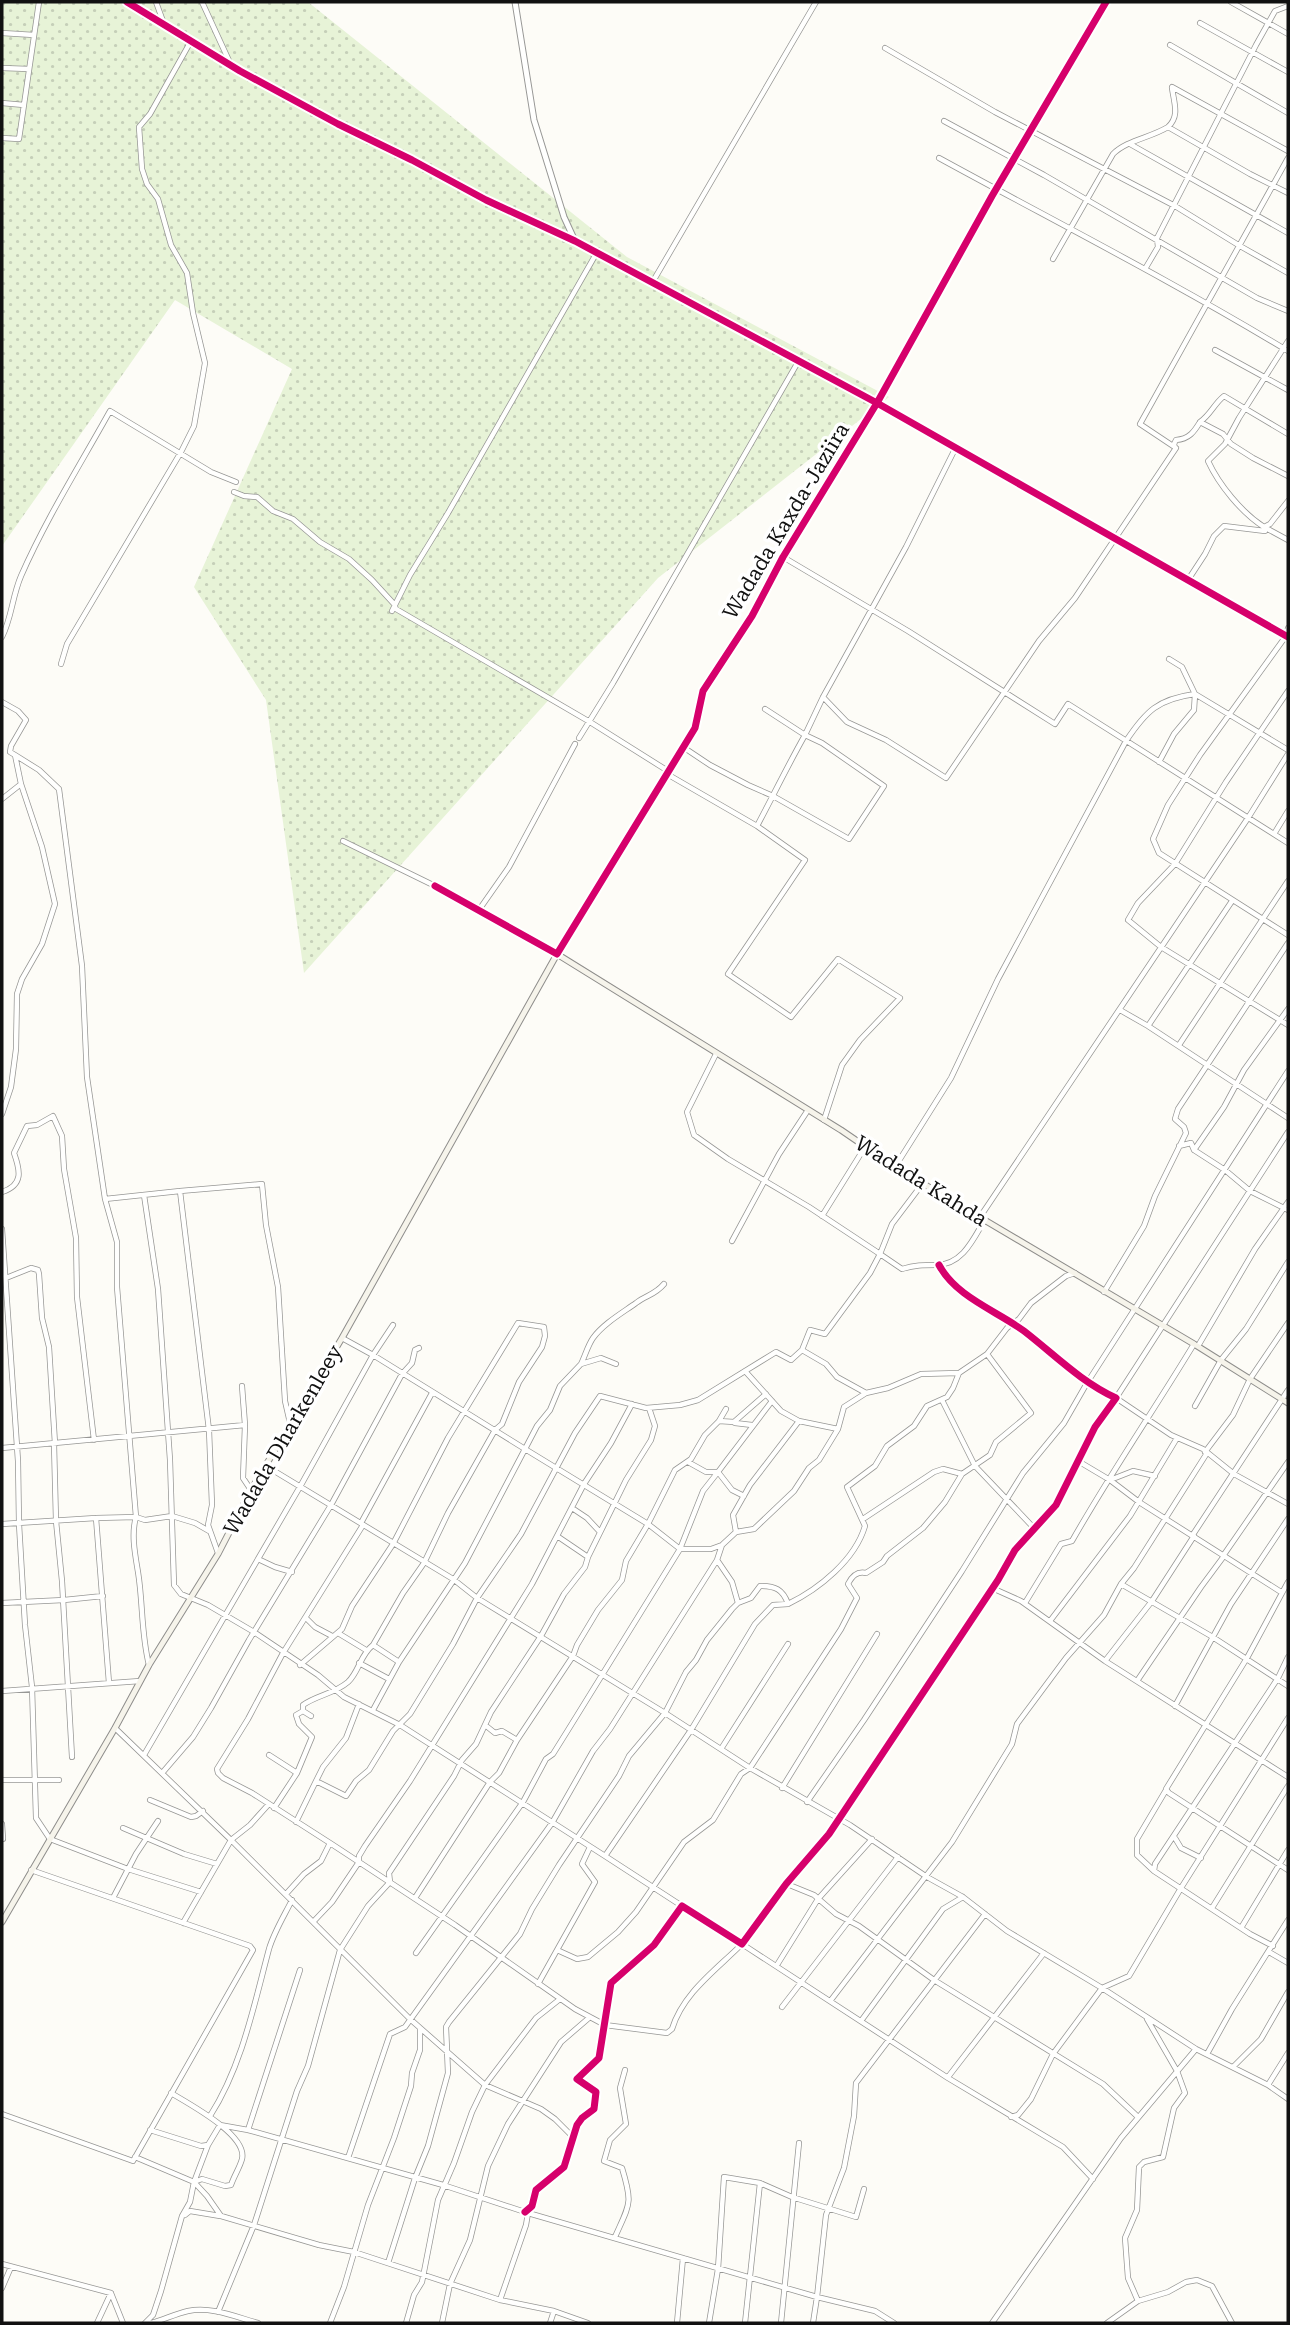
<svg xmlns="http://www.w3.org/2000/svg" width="1290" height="2325" viewBox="0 0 1290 2325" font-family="'Roboto Serif',serif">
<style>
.grass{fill:url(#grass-dots)}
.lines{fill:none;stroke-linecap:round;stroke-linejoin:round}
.minor-casing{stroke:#979795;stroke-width:6}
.tertiary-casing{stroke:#979795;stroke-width:7}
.secondary-casing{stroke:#8e8d8b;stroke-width:7}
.minor{stroke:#fffffe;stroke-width:4.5}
.tertiary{stroke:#fffffe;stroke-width:5}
.secondary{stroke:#f6f4eb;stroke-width:5}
.cycleway-casing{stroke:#fff;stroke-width:11}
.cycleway{stroke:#d6006c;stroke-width:7}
.labels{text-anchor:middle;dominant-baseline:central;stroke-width:7;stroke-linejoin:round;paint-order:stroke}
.street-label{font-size:21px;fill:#111;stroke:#fff}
</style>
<defs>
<pattern id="grass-dots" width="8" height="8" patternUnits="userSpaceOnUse" patternTransform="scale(1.75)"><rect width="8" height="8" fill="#e7f3d7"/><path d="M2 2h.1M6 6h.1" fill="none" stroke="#c5cfb8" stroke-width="1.8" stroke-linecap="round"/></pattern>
</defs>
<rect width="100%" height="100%" fill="#fdfcf7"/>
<path class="grass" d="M2 2H308L627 257 889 397 658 578 304 973 266 700 194 587 292 369 175 300 2 546Z"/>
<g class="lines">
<g class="minor-casing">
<path id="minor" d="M127 2 240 71 338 124 412 160 486 200 575 241
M156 2 164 24
M202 2 231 65
M1106 2 992 196 877 403 1288 637
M1231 2 1288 34
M1200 23 1288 72
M2 33 34 35
M1170 45 1288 113
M885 48 995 112 1175 206 1240 246 1288 273
M2 68 29 69
M1172 87 1288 151
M2 103 24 105
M944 121 1044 175 1257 298 1288 311
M1168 127C1180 116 1174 103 1172 88
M2 138 19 139 39 2
M1130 144 1288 233
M939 158C1056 222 1174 282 1288 351
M1053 259 1113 154C1127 140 1150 138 1168 127L1250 174 1288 193
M1145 269 1158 247 1157 238 1256 45 1275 11 1288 6
M652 283 816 2
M1288 341 1239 418 1225 444 1208 461C1219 485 1242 513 1264 527L1270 524 1288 501
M1215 350 1288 390
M1200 422C1211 414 1214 404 1224 396L1288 434
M1175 448 1174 444 1176 440C1189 439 1194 432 1200 422L1223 434 1231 444 1253 458 1288 476
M234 492 244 496 257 497 273 511 293 519 320 542 349 559 372 580 394 604 396 609 590 722 668 771
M783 557 908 631 1055 724 1068 704 1288 843
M1188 580 1205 554 1214 536 1224 526 1265 531 1264 527 1288 540
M392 611 410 575 448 513 596 254
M1288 628 1286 636 1200 755 1168 805 1153 839 1159 853 1288 935
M2 637C12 617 12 597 21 576 46 519 80 465 110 411L211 472 236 482
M1169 659 1182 667 1195 694 1288 750
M61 664 67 644 181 452 194 426 205 363 193 313 187 273 171 245 158 199 147 184 142 169 139 127 150 114 191 41
M1288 691 1226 782 1175 864 1138 903 1128 920 1161 947 1288 1025
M823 697 847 722 886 740 946 778 1039 641 1075 598 1176 448 1140 424 1288 158
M2 702 18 711 26 720 11 746 10 752 15 755 21 784 42 847 55 904 42 944 22 979 17 994 16 1049 11 1087 2 1114
M765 709 805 735 823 697 906 547 956 447
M579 738 613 683 798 362
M683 747 710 765 748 785 773 796 849 839 884 786 822 743 805 735C788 765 773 796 757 826L805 860 728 974 791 1017 838 959 900 998 860 1040 842 1065 824 1120
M15 755 39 770 59 789 82 966 87 1077 105 1199 117 1242V1287L136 1517C131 1534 135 1554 138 1572 143 1602 141 1634 149 1665
M667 774 757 826
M2 799 21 784
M1274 834 1288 811
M343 841 431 884
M435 886 557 954
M481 913V907L509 867 575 744
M1120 1010 1148 1026 1288 1118
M1148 1026 1232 901
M1179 1045 1288 881
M716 1054 687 1112 694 1135 728 1159 809 1207 880 1254 892 1224 923 1183
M1288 1132 1116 1398 1171 1435 1203 1449 1234 1474 1288 1504
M1179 1146 1191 1143 1194 1150 1224 1107 1244 1070 1288 1009
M1194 1150 1225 1170 1250 1191 1288 1210
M895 1167 951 1078 998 979 1126 741C1146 711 1158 699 1195 694L1194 710 1174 734 1159 762
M2 1192C24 1185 20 1170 14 1153L27 1126 37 1125 53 1116 62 1136 64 1169 76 1238 77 1297 94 1440
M144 1195 158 1289 170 1460 174 1585 181 1594 208 1605 254 1632 318 1675 344 1697 400 1725 605 1856 691 1730 755 1624 773 1605 788 1604
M105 1199 180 1191
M822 1216 865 1147
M980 1217 1248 818 1288 754
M2 1229 18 1461 19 1524 25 1625 32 1687 36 1818 50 1839 128 1869 201 1892
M732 1241 779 1154 808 1110
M6 1278 31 1268 38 1270 39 1274 42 1318 49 1347 55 1444
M1104 1292 1144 1226 1155 1196 1186 1133 1184 1127 1175 1119 1178 1109 1288 943
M342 1338 373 1355 525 1449 537 1426 550 1410 560 1386 581 1364 601 1358 616 1364
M1198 1346 1255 1249 1288 1202
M802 1350 826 1364 837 1377 866 1393
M581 1364C585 1356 588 1345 593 1338 603 1324 622 1313 636 1303 646 1295 655 1295 664 1284
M745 1371 781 1411 799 1421 838 1429
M242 1386 245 1425 243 1478 251 1490
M942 1400 975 1466 1033 1527
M1195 1406 1221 1360 1246 1329 1288 1262
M726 1409 719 1421 734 1422 766 1394
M735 1423 752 1425
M54 1444 56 1521 62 1581 72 1757
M2 1448 245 1425
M1205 1452 1233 1415 1250 1379 1288 1323
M1078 1461 1110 1480 1133 1471 1155 1476
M688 1462 706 1472H718L772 1401
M266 1466 453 1579 477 1598 665 1713 750 1768 850 1825 927 1877 963 1897 1007 1931 1102 1988 1196 2049 1268 2085 1288 2099
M1110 1480 1139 1502 1281 1592
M572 1508 587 1518 600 1532
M96 1518 109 1683
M863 1519 934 1472 943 1469 962 1474
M361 1523 432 1393
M2 1524 96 1518 136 1517 145 1520 172 1516 195 1523 209 1531
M736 1532 733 1515 750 1485 799 1421
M1192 1536 1288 1390
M722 1545 717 1560 732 1582 738 1603
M218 1553 208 1525 212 1505 209 1430 180 1191 262 1184 266 1225 278 1287 285 1401 290 1423
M1223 1556 1288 1462
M588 1557 626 1480 651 1440 655 1426 649 1408
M258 1559 275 1567 292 1572
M1288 1582 1247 1658 1166 1789 1169 1793 1288 1870
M1121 1584 1211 1636 1288 1686
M992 1588 1021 1601 1105 1661 1288 1777
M2 1603 64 1600 103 1596
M1025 1603 1061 1544 1072 1541C1110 1474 1154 1410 1194 1344
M306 1618 315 1627 332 1636
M1050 1621 1130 1516 1177 1438
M338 1633 366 1650
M373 1645 399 1662
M1105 1661 1152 1601 1194 1536
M359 1663 389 1679
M300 1665 342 1629 352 1606 393 1544 448 1438 518 1323 544 1327 545 1336 542 1347 519 1382 502 1424 495 1430 448 1513 424 1563 403 1593 373 1645C360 1655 359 1672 348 1682 334 1694 317 1695 303 1705V1711L311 1716
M1137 1681 1201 1587 1224 1556
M2 1691 140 1681
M1175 1706 1231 1604 1288 1519
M373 1710 399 1662 465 1563 525 1449 648 1524 680 1549H711L722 1545 736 1532 754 1529 794 1491 809 1468 819 1460 838 1429 844 1407 866 1393 888 1388 921 1374 959 1373
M485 1725 495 1733 502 1731 517 1740
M115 1728 231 1840 250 1825 268 1805
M721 1749 788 1644
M144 1755 301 1485 373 1355 393 1325
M269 1755 297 1773
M163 1772 193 1737 211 1708 249 1640 331 1505 402 1374 412 1363 415 1350 419 1348
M2 1780H59
M316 1781 323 1767 346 1738 359 1704
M782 1788 877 1634
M1166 1790 1137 1839V1855L1154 1871 1250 1934 1273 1946
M150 1800 191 1817 196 1816 203 1811
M807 1802 864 1720 962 1571 1023 1473 1064 1423 1087 1383 1288 1071
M274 1808 297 1773 312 1737 299 1724 296 1715 303 1711
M296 1822 316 1781 346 1796 356 1781 369 1770 393 1731 410 1714 453 1644 477 1598 521 1534 575 1433 600 1396 646 1408 680 1405 698 1400 776 1352 791 1360 802 1350 810 1330 825 1334 870 1273 880 1254 902 1269C915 1265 923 1265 936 1265 962 1265 973 1240 984 1221
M2 1824 3 1839
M123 1828 184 1854 217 1864
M1175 1838 1181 1848 1201 1858
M330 1843 455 1925 575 2009 605 2025 667 2033 672 2029C683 1993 716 1970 742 1944L948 2078 1063 2147 1093 2179
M605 1856 682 1906
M1154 1871 1155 1864 1278 1678 1288 1657
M787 1884 814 1895 836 1914 859 1926 934 1980 1103 2084 1138 2117
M286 1894 304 1874 321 1861 330 1843 252 1793 223 1778 218 1773 217 1769 248 1719 283 1653 363 1525
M113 1898 136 1854 158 1821
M415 1898 490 1782 499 1773 517 1740 573 1656 577 1645 598 1610 622 1580 626 1561 648 1524 675 1470 691 1459 705 1435 719 1421
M1212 1908 1288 1786
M314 1921 332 1902 359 1862V1856L365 1846 410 1781 532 1584 584 1484 611 1443 632 1404
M183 1923 231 1840 410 2019 485 2085 541 2109 555 2119 573 2137
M1241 1928 1288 1850
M557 1950 577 1959 588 1957 618 1932 636 1912 684 1842 713 1820 741 1774 750 1768 841 1629 857 1598 848 1584C852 1576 857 1571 866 1573L883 1562 887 1556 923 1528 945 1502 962 1474 990 1455 996 1442 1031 1413 987 1354
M1269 1952 1288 1963
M416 1953 523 1802 546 1759 553 1754 568 1730 680 1549 703 1491 718 1472 732 1490 744 1496
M777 1965 818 1899 872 1839
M538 1984 595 1882 582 1864 590 1847
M831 2000 952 1842 1012 1744 1017 1724 1066 1658 1104 1615 1121 1584 1134 1568 1207 1453
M782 2007 898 1857
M861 2021 943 1909 963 1897
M1207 2054 1232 2009 1288 1920
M1233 2067 1261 2039 1288 1992
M948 2077 1044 1953
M1268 2085 1288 2053
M171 2093C189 2104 248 2135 242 2159 240 2167 234 2176 231 2185L225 2186 202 2179 194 2182
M2 2114 133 2161 253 1950 250 1946 31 1870
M210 2116C242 2066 254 2005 269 1949 274 1932 284 1916 292 1900
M1011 2117 1018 2115 1031 2099 1053 2054 1102 1988 1129 1976 1181 1888 1288 1718
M150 2130 201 2146 208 2145 220 2125 248 2130 443 2185 528 2213 817 2297 813 2323
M248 2130 300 1970
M135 2157 194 2182 207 2196 221 2216 319 2245 354 2252 500 2300
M348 2158 390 2034 405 2027 552 1823 593 1751 610 1729 717 1560
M525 2212 532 2206 536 2190 564 2167 577 2125 582 2118 594 2109 596 2092 577 2079 599 2058 611 1983 654 1945 682 1906 742 1944 786 1884 829 1834 998 1580 1015 1550 1056 1505 1095 1427 1116 1398C1081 1382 1055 1355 1024 1331 997 1311 956 1297 939 1265
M528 2213 526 2225 500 2300 554 2311 550 2323
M185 2215 190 2211 220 2216
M615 2237C630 2203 633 2204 622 2168L604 2161 610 2140 626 2124 620 2088 625 2070
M388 2263 415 2178 428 2146 448 2073 446 2027 449 2022 520 1934 532 1909 559 1865 619 1776 629 1756 665 1713 686 1672 696 1660 707 1640 732 1609 738 1603 751 1598 760 1586C775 1586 783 1589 788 1604 819 1589 855 1560 865 1526L847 1487 875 1466 887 1446 914 1426 927 1406 947 1397 953 1388 959 1373 987 1354 1007 1328 1019 1319 1031 1303 1066 1276 1075 1273
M2 2264 111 2293 123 2323
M2 2288 11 2267
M1138 2301 1128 2278 1125 2238 1137 2210 1139 2167 1144 2162 1163 2157 1174 2108 1185 2093 1177 2071 1147 2019
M554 2311 588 2323
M218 2312 254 2225 297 2091 308 2066 340 1950 368 1906 390 1882 389 1873 454 1776 462 1760 476 1744 491 1712 541 1636 564 1594 585 1567 588 1557 557 1536
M97 2323 111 2293
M145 2323 153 2315 161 2291 182 2216 190 2202 194 2182 208 2145
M151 2323C163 2320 175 2314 188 2311 211 2306 236 2317 258 2323
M330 2323 344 2287 368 2205 394 2138 411 2086 412 2073 420 2050V2028
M406 2323 414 2295 422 2282 438 2200 454 2163 472 2112 485 2085 536 2018 560 1999
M442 2323 450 2284 470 2240 488 2166 508 2124 561 2042 590 2017
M677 2323 683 2258
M709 2323 718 2269 724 2177 760 2183 792 2197 856 2217 864 2189
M745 2323 760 2183
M781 2323 799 2143
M894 2323 875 2311 817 2297 826 2215 844 2168 854 2116 856 2083 985 1914
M992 2323 1121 2138 1196 2049
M1107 2323 1138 2301 1168 2292 1186 2282 1197 2280 1212 2286 1232 2323"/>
</g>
<g class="tertiary-casing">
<path id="tertiary" d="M515 2 534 120 564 217 575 241 877 403 783 557 752 616 703 691 695 728 557 954"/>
</g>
<g class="secondary-casing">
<path id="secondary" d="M2 1922 115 1728 149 1665 218 1554 251 1490 342 1338 557 954 841 1130 895 1167 1194 1344 1288 1403"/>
</g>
<use href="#minor" class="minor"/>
<use href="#tertiary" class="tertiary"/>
<use href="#secondary" class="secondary"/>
<g class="cycleway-casing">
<path id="cycleway" d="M127 2 240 71 338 124 412 160 486 200 575 241 877 403 1288 637
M435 886 557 954 695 728 703 691 752 616 783 557 877 403 992 196 1106 2
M525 2212 532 2206 536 2190 564 2167 577 2125 582 2118 594 2109 596 2092 577 2079 599 2058 611 1983 654 1945 682 1906 742 1944 786 1884 829 1834 998 1580 1015 1550 1056 1505 1095 1427 1116 1398C1081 1382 1055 1355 1024 1331 997 1311 956 1297 939 1265"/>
</g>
<use href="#cycleway" class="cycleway"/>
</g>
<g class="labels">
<g class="street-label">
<text transform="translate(786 521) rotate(-59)">Wadada Kaxda-Jaziira</text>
<text transform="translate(921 1181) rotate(32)">Wadada Kahda</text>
<text transform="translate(283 1440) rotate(-60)">Wadada Dharkenleey</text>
</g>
</g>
<rect width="1290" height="2325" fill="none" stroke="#111111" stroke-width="7"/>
</svg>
